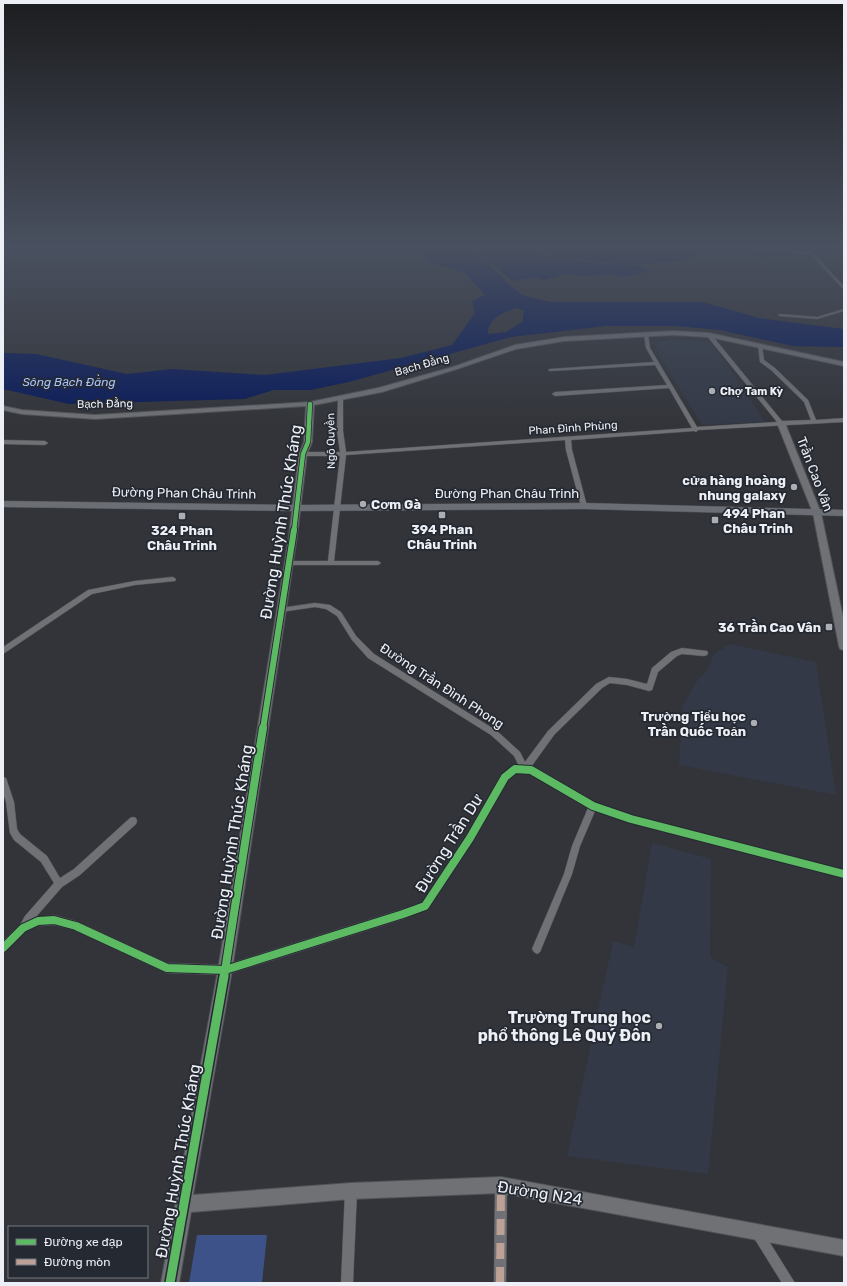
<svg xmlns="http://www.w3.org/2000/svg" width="847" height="1286" viewBox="0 0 847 1286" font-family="Rubik,sans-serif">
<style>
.built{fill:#333946}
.green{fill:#3c5289}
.water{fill:#0a1c5a;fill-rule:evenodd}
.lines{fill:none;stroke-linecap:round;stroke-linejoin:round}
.street-casing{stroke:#515357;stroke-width:1}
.secondary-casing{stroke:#515357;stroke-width:2}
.primary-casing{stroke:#515357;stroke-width:1}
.street{fill:#6f7175;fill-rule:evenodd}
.secondary{fill:#6f7175;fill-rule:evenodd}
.primary{fill:#6b6f75;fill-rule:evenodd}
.quiet{stroke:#bda197;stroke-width:8;stroke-dasharray:16 8;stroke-linecap:butt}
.cycleway-far3-casing{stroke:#252932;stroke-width:6}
.cycleway-far2-casing{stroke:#252932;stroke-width:8}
.cycleway-far1-casing{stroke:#252932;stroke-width:10}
.cycleway-casing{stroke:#252932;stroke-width:12}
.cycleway-far3{stroke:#5cba63;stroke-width:4.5}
.cycleway-far2{stroke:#5cba63;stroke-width:6}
.cycleway-far1{stroke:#5cba63;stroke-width:8}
.cycleway{stroke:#5cba63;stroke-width:9}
.poi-dot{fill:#abaeb3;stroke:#252932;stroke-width:1.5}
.labels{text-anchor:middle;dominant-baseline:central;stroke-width:3.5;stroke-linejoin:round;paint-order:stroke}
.far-street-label{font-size:11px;fill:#eceff5;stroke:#252932}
.far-poi-label{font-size:11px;font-weight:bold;fill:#eceff5;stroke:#252932;text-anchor:start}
.far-water-label{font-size:12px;font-style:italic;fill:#a6c2fe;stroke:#252932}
.street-label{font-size:13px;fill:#eceff5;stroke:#252932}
.poi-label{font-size:13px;font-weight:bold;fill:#eceff5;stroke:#252932;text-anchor:end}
.near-street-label{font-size:16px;fill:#eceff5;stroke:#252932}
.near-poi-label{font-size:16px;font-weight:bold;fill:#eceff5;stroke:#252932;text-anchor:end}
</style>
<rect width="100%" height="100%" fill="#323439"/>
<path class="built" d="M675 339 711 342 765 422 702 425 661 359 656 348 657 342Z
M730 644 816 662 836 795 679 765 683 705 697 681 708 669 714 654Z
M652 843 711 859 710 957 728 967 708 1174 567 1156 613 941 634 947Z"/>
<path class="green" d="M197 1235H267L262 1283H189Z"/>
<path class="water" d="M398 246H483L472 250 504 278 507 283 522 295 550 302H703L759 318 844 329V347L793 346 720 330 676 326H606L511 337 349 382 311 390H274L244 399 69 404 3 389V353L36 354 127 374 172 369 265 375 401 358 452 345 475 313 472 301 485 295 465 273 428 261 422 250 400 249ZM517 308 524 311 522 322 506 332 488 334C487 318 505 312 517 308Z
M489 246H513L547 256 600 264 624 263 643 266 647 272 623 277 612 274 586 276 566 274 544 280 536 277 512 281 476 250Z
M519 246H748L697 253 683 261 647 264 600 262 548 254Z"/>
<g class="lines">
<g class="street-casing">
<path id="street" d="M781 246 800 252H812L844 286V290L810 254H800L781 248 754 250 752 249 754 248Z
M844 309V311L817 319 780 316 778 315 780 314 817 317Z
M644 333 648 334 650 348 697 427 777 422 707 336V335L709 334H711L782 421 811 420 804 402 771 370 760 362 758 345 762 346 764 360 775 368 808 400 816 420 844 418V422L698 430 696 432 694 431 571 440 572 450 587 506 584 508 581 506 566 450 565 440 346 455 334 561H378L381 563 378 565H286L285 563 286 561H328L340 456H303L300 454 303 452H340L337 431 338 397 343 398V431L346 452 692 428 669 388 555 396 552 394 555 392 667 385 655 365 550 371 548 370 550 369 654 362 646 348Z
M3 440 45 441 48 443 45 445 3 444Z
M173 577 176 579 175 581 135 585 92 594 3 654V647L88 590 135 581Z
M315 603 330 605 341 612 356 636 374 654 497 731 520 752 525 762 548 731 596 684 609 677 627 679 647 684 652 668 671 652 682 648 707 651 708 653 707 655 704 656 682 654 677 656 658 672 652 690 649 691 627 685 610 683 602 688 554 735 531 767 595 803 631 815 844 870V878L631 823 595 811 580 846 572 874 540 952 537 954 534 952 532 949 564 874 572 846 588 808 530 773H516L508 780 473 841 428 909 403 919 225 975 167 973 75 930 54 925 38 926 26 931 6 951 3 953V941L20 925 25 916 54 883 41 862 14 840 10 833 6 802 3 793V777L6 778 14 802 17 829 20 834 47 856 60 878 74 869 130 818 133 817 136 818 137 821 136 824 80 875 62 887 35 918 54 915 76 921 167 963 225 965 403 909 422 903 467 835 502 774 512 767 519 766 514 756 491 735 368 658 352 640 337 616 326 609 315 607 281 612 278 610 281 608Z
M501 1179 505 1181 507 1185 506 1283H494L495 1185 497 1181Z
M351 1185 355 1187 357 1191 353 1283H341L345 1191 347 1187Z
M758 1228 762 1230 795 1283H782L754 1238 752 1234 754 1230Z"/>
</g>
<g class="secondary-casing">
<path id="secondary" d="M673 331 709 333 844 362V366L709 337 673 335 564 341 516 349 457 369 382 392 314 405 312 442 307 454 297 536 232 970 193 1195 351 1183 501 1177 844 1240V1256L501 1193 351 1199 191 1212 179 1283H161L218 970 289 536 299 454 304 442 306 406 95 419 22 414 3 410V406L22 410 95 415 310 402 378 388 453 367 515 345 564 337Z
M778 421H781L785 423 821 513 844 622V650L840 649 839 646 813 513 777 423Z"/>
</g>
<g class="primary-casing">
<path id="primary" d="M3 501 296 505 584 503 844 510V516L584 509 296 511 3 507Z"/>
</g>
<use href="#street" class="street"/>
<use href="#secondary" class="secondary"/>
<use href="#primary" class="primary"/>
<path class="quiet" d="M500 1283 501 1185"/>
<g class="cycleway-far3-casing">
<path id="cycleway-far3" d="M294 531 303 454 308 442 310 404"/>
</g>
<g class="cycleway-far2-casing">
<path id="cycleway-far2" d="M263 729 294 530"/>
</g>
<g class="cycleway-far1-casing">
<path id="cycleway-far1" d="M3 948 23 928 38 921 54 920 76 926 167 968 225 970 403 914 425 906 470 838 505 777 515 769 531 770 593 806 631 819 844 874
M224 977 263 728"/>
</g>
<g class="cycleway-casing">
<path id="cycleway" d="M170 1283 224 976"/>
</g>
<use href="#cycleway-far3" class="cycleway-far3"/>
<use href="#cycleway-far2" class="cycleway-far2"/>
<use href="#cycleway-far1" class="cycleway-far1"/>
<use href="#cycleway" class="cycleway"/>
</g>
<linearGradient id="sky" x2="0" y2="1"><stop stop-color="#1c1d1f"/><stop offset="0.58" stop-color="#49505f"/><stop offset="1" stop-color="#49505f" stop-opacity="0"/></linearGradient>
<rect width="847" height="426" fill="url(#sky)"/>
<g class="poi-dot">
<circle cx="712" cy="391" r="4"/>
<circle cx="794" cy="487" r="4"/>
<circle cx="363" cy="504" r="4"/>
<rect x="438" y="511" width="8" height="8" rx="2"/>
<rect x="178" y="512" width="8" height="8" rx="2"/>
<rect x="711" y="516" width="8" height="8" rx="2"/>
<rect x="825" y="623" width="8" height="8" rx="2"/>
<circle cx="754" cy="723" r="4"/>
<circle cx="659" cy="1026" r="4"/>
</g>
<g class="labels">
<g class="far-street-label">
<text transform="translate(422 365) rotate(-16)">Bạch Đằng</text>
<text transform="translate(105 404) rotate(-1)">Bạch Đằng</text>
<text transform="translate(573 428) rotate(-4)">Phan Đình Phùng</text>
<text transform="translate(331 441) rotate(-91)">Ngô Quyền</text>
</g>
<g class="far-poi-label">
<text x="720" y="391">Chợ Tam Kỳ</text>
</g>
<g class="far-water-label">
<text x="69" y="382">Sông Bạch Đằng</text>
</g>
<g class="street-label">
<text transform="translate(815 474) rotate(69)">Trần Cao Vân</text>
<text transform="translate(184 493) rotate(1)">Đường Phan Châu Trinh</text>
<text x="507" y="493">Đường Phan Châu Trinh</text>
<text transform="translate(442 686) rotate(33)">Đường Trần Đình Phong</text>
</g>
<g class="poi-label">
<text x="786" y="480">cửa hàng hoàng<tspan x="786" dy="15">nhung galaxy</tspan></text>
<text x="371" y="504" text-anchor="start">Cơm Gà</text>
<text x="723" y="513" text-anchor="start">494 Phan<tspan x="723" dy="15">Châu Trinh</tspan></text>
<text x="442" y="529" text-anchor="middle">394 Phan<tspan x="442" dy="15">Châu Trinh</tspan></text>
<text x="182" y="530" text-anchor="middle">324 Phan<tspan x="182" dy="15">Châu Trinh</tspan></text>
<text x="821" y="627">36 Trần Cao Vân</text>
<text x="746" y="716">Trường Tiểu học<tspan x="746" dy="15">Trần Quốc Toản</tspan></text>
</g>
<g class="near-street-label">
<text transform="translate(281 522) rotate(-81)">Đường Huỳnh Thúc Kháng</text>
<text transform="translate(232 842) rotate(-81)">Đường Huỳnh Thúc Kháng</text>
<text transform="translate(449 843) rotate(-58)">Đường Trần Dư</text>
<text transform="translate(178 1161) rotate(-80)">Đường Huỳnh Thúc Kháng</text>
<text transform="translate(540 1193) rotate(9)">Đường N24</text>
</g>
<g class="near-poi-label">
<text x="651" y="1017">Trường Trung học<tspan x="651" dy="18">phổ thông Lê Quý Đôn</tspan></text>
</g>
</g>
<rect width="847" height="1286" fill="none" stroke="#eceff5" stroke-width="8"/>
<rect x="8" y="1226" width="140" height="52" fill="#252932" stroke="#757880"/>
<rect x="16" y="1239" width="20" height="6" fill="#5cba63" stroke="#757880"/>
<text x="44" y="1246" font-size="12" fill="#eceff5">Đường xe đạp</text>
<rect x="16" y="1259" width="20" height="6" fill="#bda197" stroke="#757880"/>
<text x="44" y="1266" font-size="12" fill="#eceff5">Đường mòn</text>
</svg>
